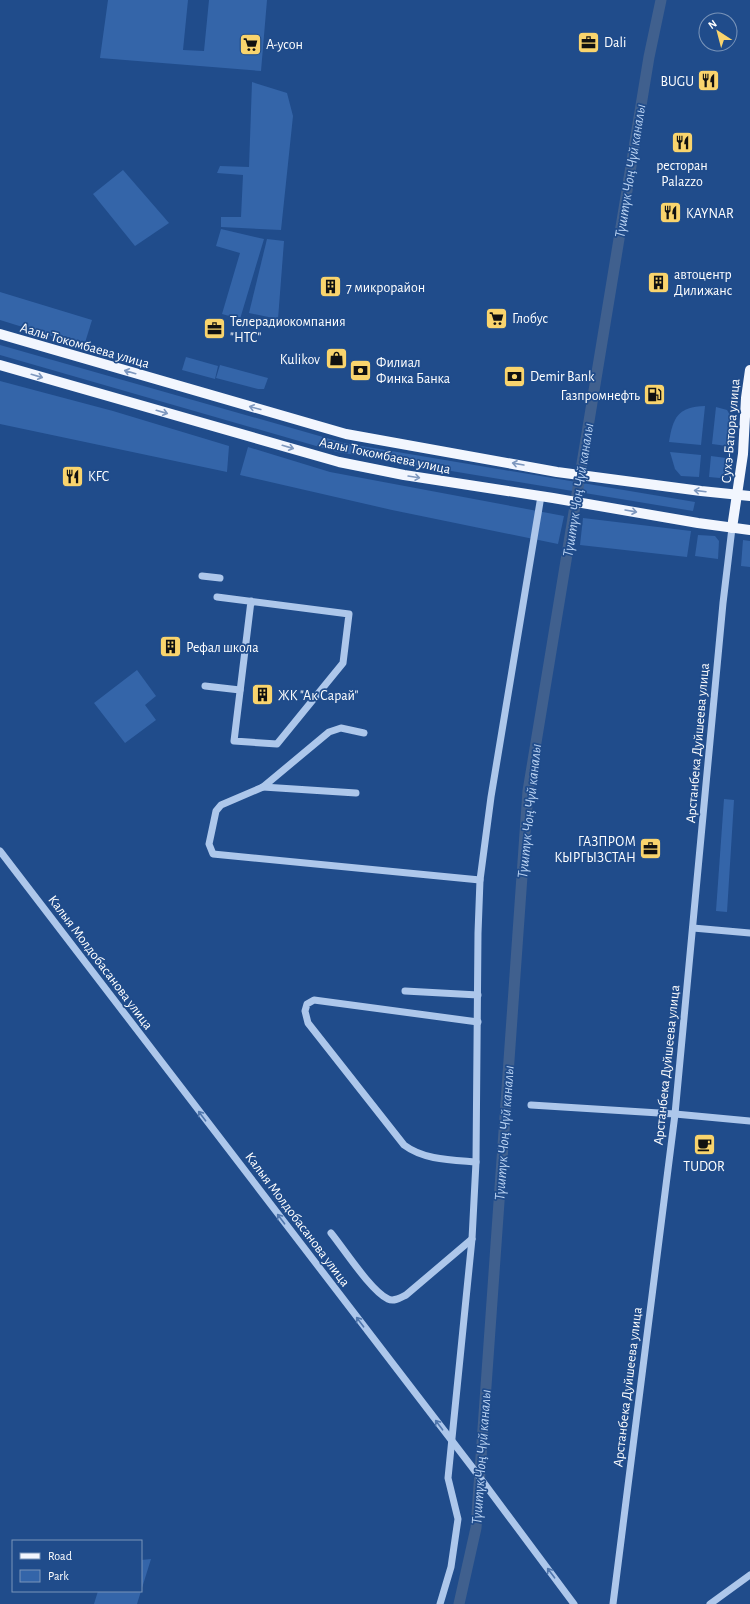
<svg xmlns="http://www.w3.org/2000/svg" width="750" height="1604" font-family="'Alegreya Sans',sans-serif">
<rect width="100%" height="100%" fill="#204c8b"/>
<g fill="#3465a9">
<path d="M 108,0 L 188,0 L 183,50 L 204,51 L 209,0 L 267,0 L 261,71 L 100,58 Z"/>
<path d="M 252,82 L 287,93 L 293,116 L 281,230 L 221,227 L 221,217 L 241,217 L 243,175 L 217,173 L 220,166 L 249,167 Z"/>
<path d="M 123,170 L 169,223 L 135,246 L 93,194 Z"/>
<path d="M 221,229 L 264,239 L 240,319 L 222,314 L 240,253 L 216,246 Z"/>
<path d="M 267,239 L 284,241 L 278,319 L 249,313 Z"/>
<path d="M 0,292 L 92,320 L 84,346 L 0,320 Z"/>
<path d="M 0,345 L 344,443 L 695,502 L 693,511 L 337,452 L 0,355 Z"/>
<path d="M 186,357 L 218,366 L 215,379 L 182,370 Z"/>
<path d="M 220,365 L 268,378 L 264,389 L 258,389 L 216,378 Z"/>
<path d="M 0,381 L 113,411 L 229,446 L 227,472 L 0,424 Z"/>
<path d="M 705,406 L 701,445 L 669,442 C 673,417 678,407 705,406 Z"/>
<path d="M 716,407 L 727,410 L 730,415 L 727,446 L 712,444 Z"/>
<path d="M 248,447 L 330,472 L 564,516 L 558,544 L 392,510 L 240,475 Z"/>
<path d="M 670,452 L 701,455 L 699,477 L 681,476 L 675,469 Z"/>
<path d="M 711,456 L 726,458 L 724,475 L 720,478 L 709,477 Z"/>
<path d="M 583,518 L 691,531 L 687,557 L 580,545 Z"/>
<path d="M 698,535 L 715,536 L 719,541 L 718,559 L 695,556 Z"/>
<path d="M 743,540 L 750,541 L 750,567 L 741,566 Z"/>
<path d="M 137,670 L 156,696 L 145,705 L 156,720 L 125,743 L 94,703 Z"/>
<path d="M 724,799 L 734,800 L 727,912 L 716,911 Z"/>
<path d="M 151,1559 L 137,1604 L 94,1604 L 98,1591 L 141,1591 L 141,1560 Z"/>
</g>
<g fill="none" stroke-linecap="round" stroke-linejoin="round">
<path stroke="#40608e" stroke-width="11" d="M 459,1604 L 476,1528 L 528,791 L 649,57 L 661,0"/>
<g stroke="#adc7eb" stroke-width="7">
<path d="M 202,576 L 220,578"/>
<path d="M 217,597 L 349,614 L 343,663 L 277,744 L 234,741 L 251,601"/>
<path d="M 205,686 L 240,690"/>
<path d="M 364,733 L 341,728 L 329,732 L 263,787 L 221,805 L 216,811 L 212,830 L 209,844 L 213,854 L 480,880"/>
<path d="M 263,787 L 356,793"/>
<path d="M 0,851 L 472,1467 L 574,1604"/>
<path d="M 693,928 L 750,933"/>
<path d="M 405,991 L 478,995"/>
<path d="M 531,1105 L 675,1114 L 750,1121"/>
<path d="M 476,1162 C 451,1160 424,1160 404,1145 L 308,1023 L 305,1011 L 307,1004 L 314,1000 L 478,1022"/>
<path d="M 331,1233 C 344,1249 371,1291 388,1299 C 394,1302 400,1298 406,1295 L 472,1239"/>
<path d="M 440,1604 L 451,1567 L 458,1519 L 448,1478 L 472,1239 L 476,1162 L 478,933 L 480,880 L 491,797 L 541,496"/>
<path d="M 613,1604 L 675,1114 L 723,603 L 732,528"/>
<path d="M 710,1604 L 750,1575"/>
</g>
<g stroke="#f2f6fe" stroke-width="10">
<path d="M 0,334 L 346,434 L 557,472 L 701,491 L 750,496"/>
<path d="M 0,365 L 339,462 L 404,475 L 553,498 L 698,523 L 750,530"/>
<path d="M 732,528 L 743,454 L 746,398 L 750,370"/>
</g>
</g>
<defs><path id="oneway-shaft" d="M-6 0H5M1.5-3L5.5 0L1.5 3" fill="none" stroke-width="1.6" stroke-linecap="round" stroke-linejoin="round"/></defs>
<g stroke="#7e98bf">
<use href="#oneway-shaft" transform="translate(130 372) rotate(-164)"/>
<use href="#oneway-shaft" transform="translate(37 376) rotate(16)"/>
<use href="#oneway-shaft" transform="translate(255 408) rotate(-165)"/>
<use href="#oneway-shaft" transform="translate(162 412) rotate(16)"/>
<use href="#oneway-shaft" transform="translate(288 447) rotate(16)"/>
<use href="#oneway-shaft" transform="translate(518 464) rotate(-170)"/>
<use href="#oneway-shaft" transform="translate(414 477) rotate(9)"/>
<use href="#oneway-shaft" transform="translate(700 491) rotate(-173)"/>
<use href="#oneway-shaft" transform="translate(631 511) rotate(10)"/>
</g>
<g stroke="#5177ad">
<use href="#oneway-shaft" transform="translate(202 1116) rotate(-127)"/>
<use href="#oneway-shaft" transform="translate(281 1219) rotate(-127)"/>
<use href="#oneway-shaft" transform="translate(360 1322) rotate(-127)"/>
<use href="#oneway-shaft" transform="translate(439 1425) rotate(-127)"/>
<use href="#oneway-shaft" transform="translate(551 1573) rotate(-127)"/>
</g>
<defs>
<symbol id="office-square" viewBox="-11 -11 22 22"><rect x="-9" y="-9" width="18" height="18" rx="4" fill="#f9d46d" stroke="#204c8b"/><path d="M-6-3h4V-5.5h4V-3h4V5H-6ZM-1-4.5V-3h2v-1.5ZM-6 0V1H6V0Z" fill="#111"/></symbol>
<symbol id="supermarket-square" viewBox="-11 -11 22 22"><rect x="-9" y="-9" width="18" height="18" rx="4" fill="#f9d46d" stroke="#204c8b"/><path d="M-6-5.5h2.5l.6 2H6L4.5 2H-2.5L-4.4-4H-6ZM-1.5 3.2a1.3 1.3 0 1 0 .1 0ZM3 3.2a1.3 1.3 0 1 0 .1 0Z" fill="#111"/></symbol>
<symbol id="restaurant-square" viewBox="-11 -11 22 22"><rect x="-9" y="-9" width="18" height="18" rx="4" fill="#f9d46d" stroke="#204c8b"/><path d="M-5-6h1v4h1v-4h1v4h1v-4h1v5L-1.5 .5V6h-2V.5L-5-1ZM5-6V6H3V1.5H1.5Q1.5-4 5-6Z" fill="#111"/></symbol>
<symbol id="building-square" viewBox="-11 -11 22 22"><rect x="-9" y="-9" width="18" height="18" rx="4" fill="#f9d46d" stroke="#204c8b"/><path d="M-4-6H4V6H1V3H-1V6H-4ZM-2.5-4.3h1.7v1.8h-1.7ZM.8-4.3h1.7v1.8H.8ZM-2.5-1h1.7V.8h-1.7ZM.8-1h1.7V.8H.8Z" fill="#111"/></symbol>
<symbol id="shop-square" viewBox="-11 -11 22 22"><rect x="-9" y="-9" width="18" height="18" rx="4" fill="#f9d46d" stroke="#204c8b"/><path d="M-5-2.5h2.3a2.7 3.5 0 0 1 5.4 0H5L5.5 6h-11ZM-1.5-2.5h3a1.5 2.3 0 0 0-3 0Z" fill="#111"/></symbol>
<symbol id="bank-square" viewBox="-11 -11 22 22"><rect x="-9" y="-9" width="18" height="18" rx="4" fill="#f9d46d" stroke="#204c8b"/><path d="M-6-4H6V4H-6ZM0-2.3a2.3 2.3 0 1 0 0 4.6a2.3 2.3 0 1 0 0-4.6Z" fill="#111"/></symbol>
<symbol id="fuel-square" viewBox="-11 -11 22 22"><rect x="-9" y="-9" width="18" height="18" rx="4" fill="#f9d46d" stroke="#204c8b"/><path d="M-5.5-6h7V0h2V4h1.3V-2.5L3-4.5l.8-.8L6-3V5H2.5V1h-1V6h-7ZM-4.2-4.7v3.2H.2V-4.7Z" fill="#111"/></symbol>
<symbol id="cafe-square" viewBox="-11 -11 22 22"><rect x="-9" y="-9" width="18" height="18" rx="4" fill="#f9d46d" stroke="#204c8b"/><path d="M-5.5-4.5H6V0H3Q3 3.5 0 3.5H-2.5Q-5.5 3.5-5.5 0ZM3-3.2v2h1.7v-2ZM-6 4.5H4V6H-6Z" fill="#111"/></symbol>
</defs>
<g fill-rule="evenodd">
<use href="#office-square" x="576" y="30" width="25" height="25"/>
<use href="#supermarket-square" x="238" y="32" width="25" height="25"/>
<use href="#restaurant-square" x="696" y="68" width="25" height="25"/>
<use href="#restaurant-square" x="670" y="130" width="25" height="25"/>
<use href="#restaurant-square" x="658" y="200" width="25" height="25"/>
<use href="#building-square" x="646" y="270" width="25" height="25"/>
<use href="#building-square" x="318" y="274" width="25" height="25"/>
<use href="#supermarket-square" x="484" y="306" width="25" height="25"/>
<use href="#office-square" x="202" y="316" width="25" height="25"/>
<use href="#shop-square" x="324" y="346" width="25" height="25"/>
<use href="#bank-square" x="348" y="358" width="25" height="25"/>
<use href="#bank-square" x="502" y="364" width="25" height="25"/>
<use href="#fuel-square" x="642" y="382" width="25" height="25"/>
<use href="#restaurant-square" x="60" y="464" width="25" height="25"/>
<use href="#building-square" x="158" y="634" width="25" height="25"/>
<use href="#building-square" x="250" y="682" width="25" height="25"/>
<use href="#office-square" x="638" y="836" width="25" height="25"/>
<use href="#cafe-square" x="692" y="1132" width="25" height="25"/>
</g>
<g text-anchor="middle" stroke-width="3.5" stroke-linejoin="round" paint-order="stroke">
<g font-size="14" fill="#fff" stroke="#204c8b" text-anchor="start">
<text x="604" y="47">Dali</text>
<text x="266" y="49">А-усон</text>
<text x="694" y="86" text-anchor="end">BUGU</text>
<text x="682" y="170" text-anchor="middle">ресторан<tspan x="682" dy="16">Palazzo</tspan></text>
<text x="686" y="218">KAYNAR</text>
<text x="674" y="279">автоцентр<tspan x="674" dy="16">Дилижанс</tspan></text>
<text x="346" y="292">7 микрорайон</text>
<text x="512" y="323">Глобус</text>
<text x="230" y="326">Телерадиокомпания<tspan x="230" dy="16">"НТС"</tspan></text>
<text x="320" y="364" text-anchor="end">Kulikov</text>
<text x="376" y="367">Филиал<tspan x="376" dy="16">Финка Банка</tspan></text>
<text x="530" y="381">Demir Bank</text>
<text x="640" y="400" text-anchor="end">Газпромнефть</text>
<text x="88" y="481">KFC</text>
<text x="186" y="652">Рефал школа</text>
<text x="278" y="700">ЖК "Ак Сарай"</text>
<text x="636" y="846" text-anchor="end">ГАЗПРОМ<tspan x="636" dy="16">КЫРГЫЗСТАН</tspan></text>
<text x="704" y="1171" text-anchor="middle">TUDOR</text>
</g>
<g font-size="14" fill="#fff" stroke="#204c8b">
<text transform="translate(85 345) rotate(16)" y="5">Аалы Токомбаева улица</text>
<text transform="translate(730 431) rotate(-85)" y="5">Сухэ-Батора улица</text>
<text transform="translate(385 455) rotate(12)" y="5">Аалы Токомбаева улица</text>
<text transform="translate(697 743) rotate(-85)" y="5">Арстанбека Дуйшеева улица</text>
<text transform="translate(101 962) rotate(53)" y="5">Калыя Молдобасанова улица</text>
<text transform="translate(666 1065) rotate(-84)" y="5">Арстанбека Дуйшеева улица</text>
<text transform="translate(298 1219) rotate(53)" y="5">Калыя Молдобасанова улица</text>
<text transform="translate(627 1387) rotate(-83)" y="5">Арстанбека Дуйшеева улица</text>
</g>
<g font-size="15" font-style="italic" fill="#b9d2f3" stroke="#204c8b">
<text transform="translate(630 171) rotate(-81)" y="5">Түштүк Чоң Чүй каналы</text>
<text transform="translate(578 490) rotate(-81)" y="5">Түштүк Чоң Чүй каналы</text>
<text transform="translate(529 811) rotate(-84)" y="5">Түштүк Чоң Чүй каналы</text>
<text transform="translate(504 1133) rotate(-86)" y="5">Түштүк Чоң Чүй каналы</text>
<text transform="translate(481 1457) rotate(-86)" y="5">Түштүк Чоң Чүй каналы</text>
</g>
</g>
<rect x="12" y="1540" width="130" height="52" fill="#204c8b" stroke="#7994b9"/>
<rect x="20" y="1553" width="20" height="6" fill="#f2f6fe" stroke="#7994b9"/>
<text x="48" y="1560" font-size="12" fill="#ffffff">Road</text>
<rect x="20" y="1570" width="20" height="12" fill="#3465a9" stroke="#7994b9"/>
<text x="48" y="1580" font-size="12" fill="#ffffff">Park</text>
<g transform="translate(718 32) rotate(324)"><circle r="19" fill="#204c8b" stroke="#7994b9"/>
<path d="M0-3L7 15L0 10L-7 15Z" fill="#f9d46d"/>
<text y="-6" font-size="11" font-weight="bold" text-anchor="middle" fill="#ffffff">N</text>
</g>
</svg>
